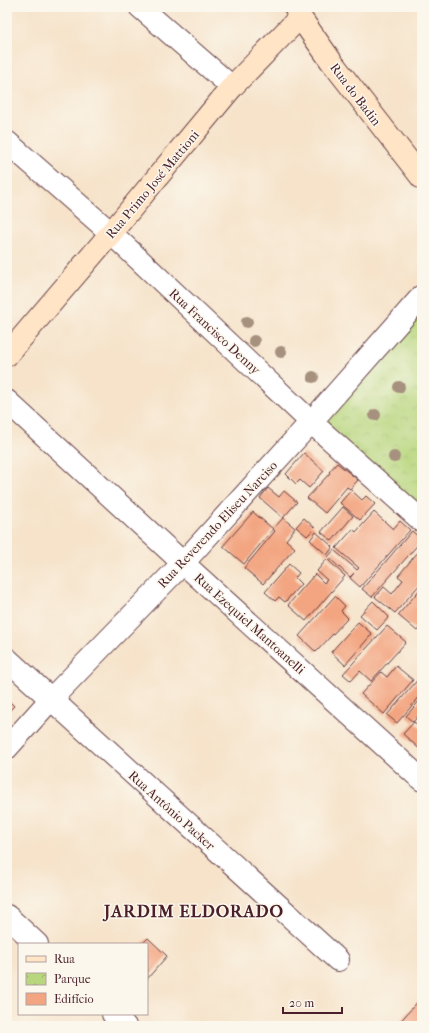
<svg xmlns="http://www.w3.org/2000/svg" width="429" height="1033" font-family="'IM FELL French Canon',serif">
<defs>
<pattern id="park-crowns" width="20" height="18" patternUnits="userSpaceOnUse"><rect width="20" height="18" fill="#b7d67d"/><path d="M2 6a3 3 0 1 1 6 0M12 15a3 3 0 1 1 6 0" fill="none" stroke="#9fb76c"/></pattern>
</defs>
<rect width="100%" height="100%" fill="#fbf7ec"/>
<filter id="ink" filterUnits="userSpaceOnUse"><feTurbulence type="fractalNoise" baseFrequency=".025" numOctaves="2"/><feDisplacementMap in="SourceGraphic" scale="8" xChannelSelector="R" yChannelSelector="G"/><feConvolveMatrix kernelMatrix="1 2 1 2 8 2 1 2 1" color-interpolation-filters="sRGB"/></filter>
<filter id="wash" filterUnits="userSpaceOnUse"><feTurbulence type="fractalNoise" baseFrequency=".012" numOctaves="4" result="noise"/><feDisplacementMap in="SourceGraphic" scale="16" xChannelSelector="R" yChannelSelector="G"/><feGaussianBlur stdDeviation="0.9" result="paint"/><feColorMatrix in="noise" values="0 0 0 0 0 0 0 0 0 0 0 0 0 0 0 0 0 1.4 0 .05"/><feComposite in="paint" operator="in"/></filter>
<g filter="url(#wash)">
<rect width="100%" height="100%" fill="#f6e3ca"/>
<path fill="url(#park-crowns)" stroke="#807a54" d="M 422,303 L 422,521 L 315,426 Z"/>
<g id="blocks">
<g fill="#f3a581">
<path d="M 304,453 L 324,471 L 309,488 L 300,480 L 296,484 L 286,474 Z"/>
<path d="M 337,463 L 358,480 L 350,489 L 347,487 L 325,513 L 307,498 L 330,473 L 329,472 Z"/>
<path d="M 268,488 L 279,497 L 284,491 L 297,502 L 283,518 L 260,498 Z"/>
<path d="M 351,490 L 362,500 L 366,496 L 375,504 L 360,520 L 340,503 Z"/>
<path d="M 343,507 L 353,516 L 332,541 L 321,532 Z"/>
<path d="M 253,512 L 273,529 L 283,518 L 295,528 L 286,540 L 295,548 L 263,584 L 244,568 L 275,531 L 273,529 L 244,564 L 223,546 Z"/>
<path d="M 374,512 L 393,529 L 400,521 L 410,530 L 360,587 L 350,578 L 354,573 L 350,577 L 328,557 L 334,550 L 357,570 L 359,568 L 336,548 L 353,529 L 356,532 Z"/>
<path d="M 304,518 L 315,528 L 307,536 L 296,527 Z"/>
<path d="M 412,531 L 422,540 L 372,597 L 362,589 Z"/>
<path d="M 316,532 L 333,547 L 327,555 L 310,540 Z"/>
<path d="M 418,552 L 422,556 L 422,582 L 395,613 L 375,597 L 384,587 L 392,594 L 403,580 L 398,576 Z"/>
<path d="M 327,559 L 345,576 L 306,621 L 288,605 L 315,574 L 324,583 L 327,580 L 317,571 Z"/>
<path d="M 289,564 L 299,573 L 295,578 L 301,584 L 285,602 L 279,597 L 275,601 L 265,592 Z"/>
<path d="M 422,587 L 422,625 L 417,631 L 398,615 Z"/>
<path d="M 335,596 L 345,606 L 341,611 L 348,618 L 316,652 L 299,636 Z"/>
<path d="M 373,601 L 389,617 L 377,630 L 360,615 Z"/>
<path d="M 358,622 L 372,634 L 345,665 L 331,652 Z"/>
<path d="M 387,626 L 406,642 L 371,681 L 360,671 L 351,681 L 343,674 Z"/>
<path d="M 396,666 L 413,680 L 384,714 L 361,694 L 381,672 L 387,677 Z"/>
<path d="M 422,675 L 422,694 L 397,723 L 387,715 Z"/>
<path d="M 422,698 L 422,712 L 413,722 L 406,716 Z"/>
<path d="M 7,699 L 14,706 L 7,713 Z"/>
<path d="M 414,722 L 422,728 L 422,751 L 403,734 Z"/>
<path d="M 148,938 L 167,956 L 147,979 L 147,944 L 142,944 Z"/>
<path d="M 422,997 L 422,1026 L 396,1026 Z"/>
</g>
</g>
</g>
<g filter="url(#ink)">
<use href="#blocks" fill-opacity="0" stroke="#643c43" stroke-width="1"/>
<g fill="none" stroke-linecap="round" stroke-linejoin="round">
<defs>
<g id="street">
<path d="M 140,7 L 232,87"/>
<path d="M 7,142 L 111,233 L 311,422 L 422,521"/>
<path d="M 7,401 L 183,563 L 422,780"/>
<path d="M 7,659 L 338,960"/>
<path d="M 7,748 L 51,699 L 183,563 L 311,422 L 422,296"/>
<path d="M 7,916 L 37,944"/>
<path d="M 113,1014 L 125,1026"/>
</g>
<g id="secondary">
<path d="M 295,7 L 300,17 L 331,61 L 422,178"/>
<path d="M 7,355 L 111,233 L 232,87 L 300,17"/>
</g>
</defs>
<use href="#street" stroke="#643c43" stroke-width="24"/>
<use href="#secondary" stroke="#643c43" stroke-width="24"/>
<use href="#street" stroke="#fff" stroke-width="22"/>
<use href="#secondary" stroke="#ffe4c6" stroke-width="22"/>
</g>
<g fill="#a6907e">
<circle cx="247" cy="322" r="6"/>
<circle cx="254" cy="341" r="6"/>
<circle cx="281" cy="352" r="6"/>
<circle cx="313" cy="377" r="6"/>
<circle cx="399" cy="387" r="6"/>
<circle cx="375" cy="415" r="6"/>
<circle cx="394" cy="457" r="6"/>
</g>
</g>
<g text-anchor="middle" stroke-width="3" stroke-linejoin="round" paint-order="stroke">
<g font-size="13" fill="#4a1f2b" stroke="#fbf7ec">
<text transform="translate(356 94) rotate(53)" y="5">Rua do Badin</text>
<text transform="translate(152 184) rotate(-50)" y="5">Rua Primo José Mattioni</text>
<text transform="translate(215 331) rotate(43)" y="5">Rua Francisco Denny</text>
<text transform="translate(217 524) rotate(-47)" y="5">Rua Reverendo Eliseu Narciso</text>
<text transform="translate(250 623) rotate(42)" y="5">Rua Ezequiel Mantoanelli</text>
<text transform="translate(172 810) rotate(42)" y="5">Rua Antônio Packer</text>
</g>
<g font-size="17" font-weight="bold" letter-spacing="1" fill="#4a1f2b" stroke="#fbf7ec">
<text x="194" y="917">JARDIM ELDORADO</text>
</g>
</g>
<rect width="429" height="1033" fill="none" stroke="#fbf7ec" stroke-width="24"/>
<rect x="18" y="943" width="130" height="72" fill="#fbf7ec" stroke="#b4a19f"/>
<rect x="26" y="956" width="20" height="6" fill="#ffe4c6" stroke="#b4a19f"/>
<text x="54" y="963" font-size="12" fill="#4a1f2b">Rua</text>
<rect x="26" y="973" width="20" height="12" fill="url(#park-crowns)" stroke="#b4a19f"/>
<text x="54" y="983" font-size="12" fill="#4a1f2b">Parque</text>
<rect x="26" y="993" width="20" height="12" fill="#f3a581" stroke="#b4a19f"/>
<text x="54" y="1003" font-size="12" fill="#4a1f2b">Edifício</text>
<path d="M283 1007v6h59v-6" fill="none" stroke="#4a1f2b" stroke-width="2"/>
<text x="289" y="1007" font-size="12" fill="#4a1f2b" stroke="#fbf7ec" stroke-width="3" paint-order="stroke">20 m</text>
</svg>
